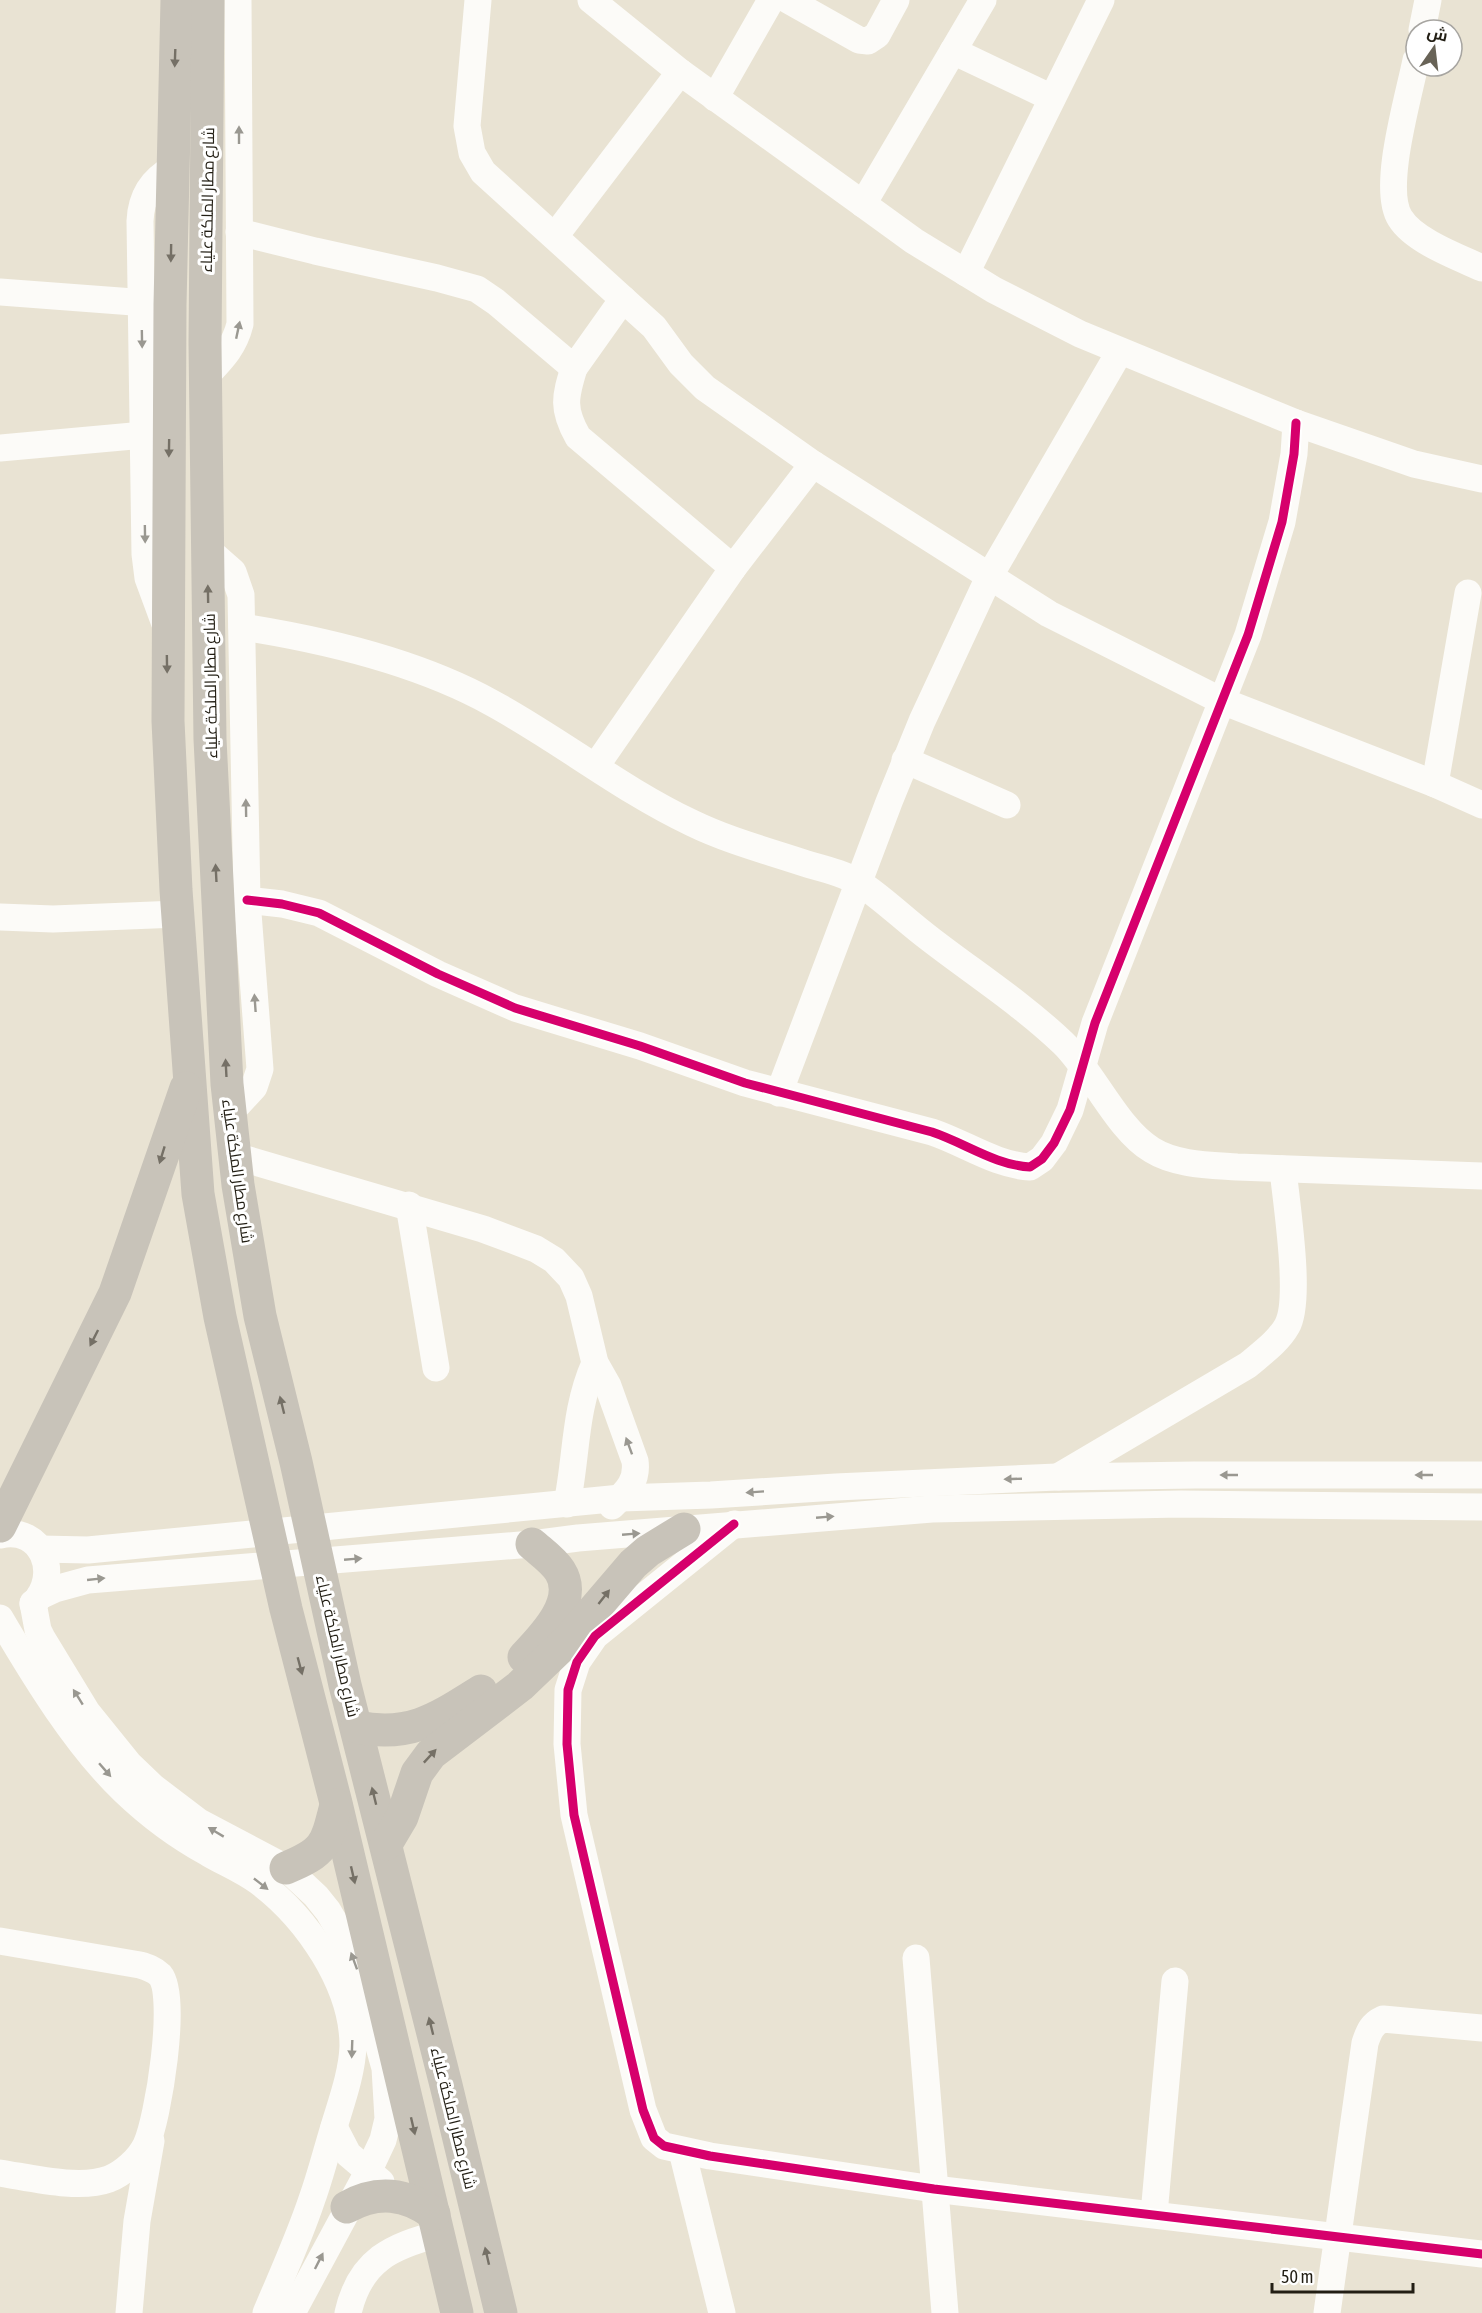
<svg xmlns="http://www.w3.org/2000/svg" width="1482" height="2313" font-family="'Asap Condensed',Cairo,sans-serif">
<rect width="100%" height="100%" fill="#e9e3d3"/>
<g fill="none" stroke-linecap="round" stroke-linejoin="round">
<g stroke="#fcfbf8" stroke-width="27">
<path d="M 478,0 L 467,126 L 472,153 L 483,172 L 623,299"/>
<path d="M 591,0 L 680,72 L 863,204 L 914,241 L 994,290 L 1080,334 L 1296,423 L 1414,464 L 1482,479"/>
<path d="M 788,0 L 859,40 L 868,41 L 877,35 L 896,0"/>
<path d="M 1422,30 L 1428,0"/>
<path d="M 953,51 L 1052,98"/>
<path d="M 1416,60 C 1409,96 1381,188 1400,218 C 1414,241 1458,257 1482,268"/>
<path d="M 715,98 L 771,0"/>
<path d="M 863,204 L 983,0"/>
<path d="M 239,232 L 315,251 L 437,278 L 477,289 L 496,302 L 574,368 L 623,299 L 654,327 L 681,364 L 705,388 L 813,464 L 1049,614 L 1222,701 L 1435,784 L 1482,805"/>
<path d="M 555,236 L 680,72"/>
<path d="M 966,273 L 1101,0"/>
<path d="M 0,292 L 160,304"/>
<path d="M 574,368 C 565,397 562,409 578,437 L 733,568"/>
<path d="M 205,377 C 221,360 234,348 240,324 L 238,0"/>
<path d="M 0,448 L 144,435"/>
<path d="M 208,550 L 233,572 L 241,595 L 247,900 L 260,1069 L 254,1087 L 230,1113"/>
<path d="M 165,624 L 148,578 L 145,554 L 140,221 C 141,197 151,180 173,168"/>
<path d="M 242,627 C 325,640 418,662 492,703 C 560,740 622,790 692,823 C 729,841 768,851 807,864 C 825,869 846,874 861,884 C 885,900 907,922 930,939 C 974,973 1022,1004 1063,1043 C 1093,1072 1117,1129 1152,1150 C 1176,1165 1210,1165 1237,1167 L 1482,1176"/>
<path d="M 905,760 L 1007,805"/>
<path d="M 596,766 L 733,568 L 813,464"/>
<path d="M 1435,784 L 1468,593"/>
<path d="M 247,900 L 282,904 L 319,913 L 438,974 L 515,1008 L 640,1046 L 745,1083 L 932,1132 C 965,1143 995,1165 1030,1167 L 1042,1159 L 1054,1143 L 1070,1110 L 1095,1023 L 1248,635 L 1282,522 L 1294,454 L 1296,423"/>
<path d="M 0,917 L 53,919 L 178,914"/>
<path d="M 779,1093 L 889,802 L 922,721 L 989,577 L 1120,351"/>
<path d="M 235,1156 L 483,1229 L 536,1249 L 554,1260 L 571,1278 L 579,1296 L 595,1363 L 608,1386 L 635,1461 C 638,1482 626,1492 612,1506"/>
<path d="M 409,1205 L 436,1368"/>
<path d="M 1058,1477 L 1248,1365 C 1262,1353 1278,1342 1287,1326 C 1302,1300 1286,1202 1283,1169"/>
<path d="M 567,1504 C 577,1455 574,1410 595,1363"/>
<path d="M 734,1524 L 595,1636 L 577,1662 L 568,1690 L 567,1744 L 574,1815 L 643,2110 L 654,2138 L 664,2146 L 710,2156 L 934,2189 L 1482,2254"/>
<path d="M 0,1535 C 42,1525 62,1575 33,1604"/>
<path d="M 40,1549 L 88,1550 L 621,1498 L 711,1495 L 836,1487 L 1057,1477 L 1195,1475 L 1482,1475"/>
<path d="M 40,1596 L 55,1589 L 88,1580 L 532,1544 L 578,1538 L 932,1509 L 1181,1504 L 1482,1507"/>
<path d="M 33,1603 L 38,1630 L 42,1638 L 87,1712 L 129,1764 L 153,1787 L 199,1822 L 286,1868 L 316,1896 L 328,1911 L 348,1945 L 356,1966 L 385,2068 L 388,2119 L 383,2140 L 368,2172 L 292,2313"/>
<path d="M 0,1618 C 34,1676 76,1745 124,1791 C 149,1815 177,1836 208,1853 C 225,1863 243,1870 259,1882 C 307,1918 353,1985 353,2046 C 352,2074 341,2103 333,2130 C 326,2153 320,2177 312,2199 C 299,2238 282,2275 266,2313"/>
<path d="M 0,1941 L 140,1965 C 147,1967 154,1969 160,1975 C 178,1996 158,2120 146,2145 C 139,2159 124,2173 109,2179 C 79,2190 32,2178 0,2173"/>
<path d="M 916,1958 L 945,2313"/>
<path d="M 334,2127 L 348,2154 L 381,2182"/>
<path d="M 682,2151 L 722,2313"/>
<path d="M 1154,2214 L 1175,1981"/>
<path d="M 129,2313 L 137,2221 L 151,2141"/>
<path d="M 348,2313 C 360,2260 392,2246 439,2234"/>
<path d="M 1327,2313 L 1365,2043 C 1369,2031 1372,2024 1383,2019 L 1482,2028"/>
</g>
<g stroke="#c8c3b9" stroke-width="33">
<path d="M 177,0 L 170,305 L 168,721 L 176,890 L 198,1194 L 220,1317 L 286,1609 L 336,1803 L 457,2313"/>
<path d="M 208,0 L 205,343 L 210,739 L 227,1084 L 238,1185 L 260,1316 L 296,1462 L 345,1685 L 446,2085 L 501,2313"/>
<path d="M 0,1526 L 115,1293 L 186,1088"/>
<path d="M 524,1657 C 543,1637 579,1601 560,1571 C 553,1560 541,1552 532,1544"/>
<path d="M 357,1727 C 410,1738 438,1718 481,1691"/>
<path d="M 386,1844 L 402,1817 L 417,1773 L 431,1754 L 520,1686 L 568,1640 L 633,1564 L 648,1551 L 684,1529"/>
<path d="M 286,1868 C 325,1852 326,1845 336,1805"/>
<path d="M 347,2207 C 377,2190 406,2193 434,2214"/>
</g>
<defs>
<g id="cycleway">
<path d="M 247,900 L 282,904 L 319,913 L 438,974 L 515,1008 L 640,1046 L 745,1083 L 932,1132 C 965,1143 995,1165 1030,1167 L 1042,1159 L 1054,1143 L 1070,1110 L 1095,1023 L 1248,635 L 1282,522 L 1294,454 L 1296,423"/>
<path d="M 734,1524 L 595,1636 L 577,1662 L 568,1690 L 567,1744 L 574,1815 L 643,2110 L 654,2138 L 664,2146 L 710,2156 L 934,2189 L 1482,2254"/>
</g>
</defs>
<use href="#cycleway" stroke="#fff" stroke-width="13"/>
<use href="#cycleway" stroke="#d6006c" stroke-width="9"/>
</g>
<defs><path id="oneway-solid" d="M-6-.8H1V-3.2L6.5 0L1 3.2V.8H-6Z" transform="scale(1.5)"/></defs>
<g fill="#757066">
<use href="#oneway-solid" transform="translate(175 58) rotate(92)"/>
<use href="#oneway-solid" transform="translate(171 253) rotate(91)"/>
<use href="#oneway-solid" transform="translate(169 448) rotate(91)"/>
<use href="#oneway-solid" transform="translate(208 594) rotate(-91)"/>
<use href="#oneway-solid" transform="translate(167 664) rotate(89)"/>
<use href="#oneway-solid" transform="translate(216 873) rotate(-93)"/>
<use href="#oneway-solid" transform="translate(226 1068) rotate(-93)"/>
<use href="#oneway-solid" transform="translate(162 1155) rotate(107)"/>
<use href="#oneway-solid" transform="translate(94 1338) rotate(117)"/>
<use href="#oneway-solid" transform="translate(282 1405) rotate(-104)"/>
<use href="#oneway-solid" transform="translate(604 1597) rotate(-52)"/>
<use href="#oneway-solid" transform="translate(300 1666) rotate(75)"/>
<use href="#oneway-solid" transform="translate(430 1756) rotate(-47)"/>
<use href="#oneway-solid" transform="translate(374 1796) rotate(-104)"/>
<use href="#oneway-solid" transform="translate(353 1875) rotate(77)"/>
<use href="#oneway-solid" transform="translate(431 2026) rotate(-104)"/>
<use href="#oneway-solid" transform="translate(413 2126) rotate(77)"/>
<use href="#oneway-solid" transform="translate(487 2256) rotate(-103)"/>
</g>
<g fill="#9a9891">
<use href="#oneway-solid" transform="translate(239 135) rotate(-90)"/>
<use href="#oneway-solid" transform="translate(238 330) rotate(-78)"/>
<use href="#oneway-solid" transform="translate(142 339) rotate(89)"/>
<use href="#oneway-solid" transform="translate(145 534) rotate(89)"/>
<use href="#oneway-solid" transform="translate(246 808) rotate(-91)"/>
<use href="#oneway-solid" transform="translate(255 1003) rotate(-94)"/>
<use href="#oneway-solid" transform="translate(629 1446) rotate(-110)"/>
<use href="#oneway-solid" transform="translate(1229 1475) rotate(-180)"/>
<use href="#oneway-solid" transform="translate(1424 1475) rotate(180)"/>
<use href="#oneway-solid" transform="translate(1013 1479) rotate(178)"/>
<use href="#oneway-solid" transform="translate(755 1492) rotate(176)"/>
<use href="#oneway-solid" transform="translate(825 1517) rotate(-5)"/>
<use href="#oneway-solid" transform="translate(631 1534) rotate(-5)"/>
<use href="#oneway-solid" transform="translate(353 1559) rotate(-5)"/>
<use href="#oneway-solid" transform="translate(96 1579) rotate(-6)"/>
<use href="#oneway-solid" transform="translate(78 1697) rotate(-122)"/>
<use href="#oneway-solid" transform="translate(105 1770) rotate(49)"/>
<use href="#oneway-solid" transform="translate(216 1832) rotate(-149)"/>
<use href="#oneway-solid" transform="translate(261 1884) rotate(38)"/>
<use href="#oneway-solid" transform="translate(354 1961) rotate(-110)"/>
<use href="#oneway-solid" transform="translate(352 2049) rotate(92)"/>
<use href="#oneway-solid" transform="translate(319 2261) rotate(-63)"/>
</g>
<g text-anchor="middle" stroke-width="6" stroke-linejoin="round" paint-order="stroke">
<g font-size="16" fill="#221e14" stroke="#fff">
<text transform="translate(207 200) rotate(-89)" y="6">شارع مطار الملكة علياء</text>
<text transform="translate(210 686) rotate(-91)" y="6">شارع مطار الملكة علياء</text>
<text transform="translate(238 1171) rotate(82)" y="6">شارع مطار الملكة علياء</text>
<text transform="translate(338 1646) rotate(77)" y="6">شارع مطار الملكة علياء</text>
<text transform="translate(454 2118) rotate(76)" y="6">شارع مطار الملكة علياء</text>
</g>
</g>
<g transform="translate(1434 48) rotate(14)"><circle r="28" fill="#ffffff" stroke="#a7a5a1" stroke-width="1.5"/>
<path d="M0-4.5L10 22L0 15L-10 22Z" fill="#686357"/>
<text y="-9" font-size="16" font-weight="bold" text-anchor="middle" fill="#221e14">ش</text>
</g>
<path d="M1272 2283v9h141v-9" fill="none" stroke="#221e14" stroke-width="3"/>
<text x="1281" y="2283" font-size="18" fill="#221e14" stroke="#ffffff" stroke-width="4.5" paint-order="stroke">50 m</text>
</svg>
